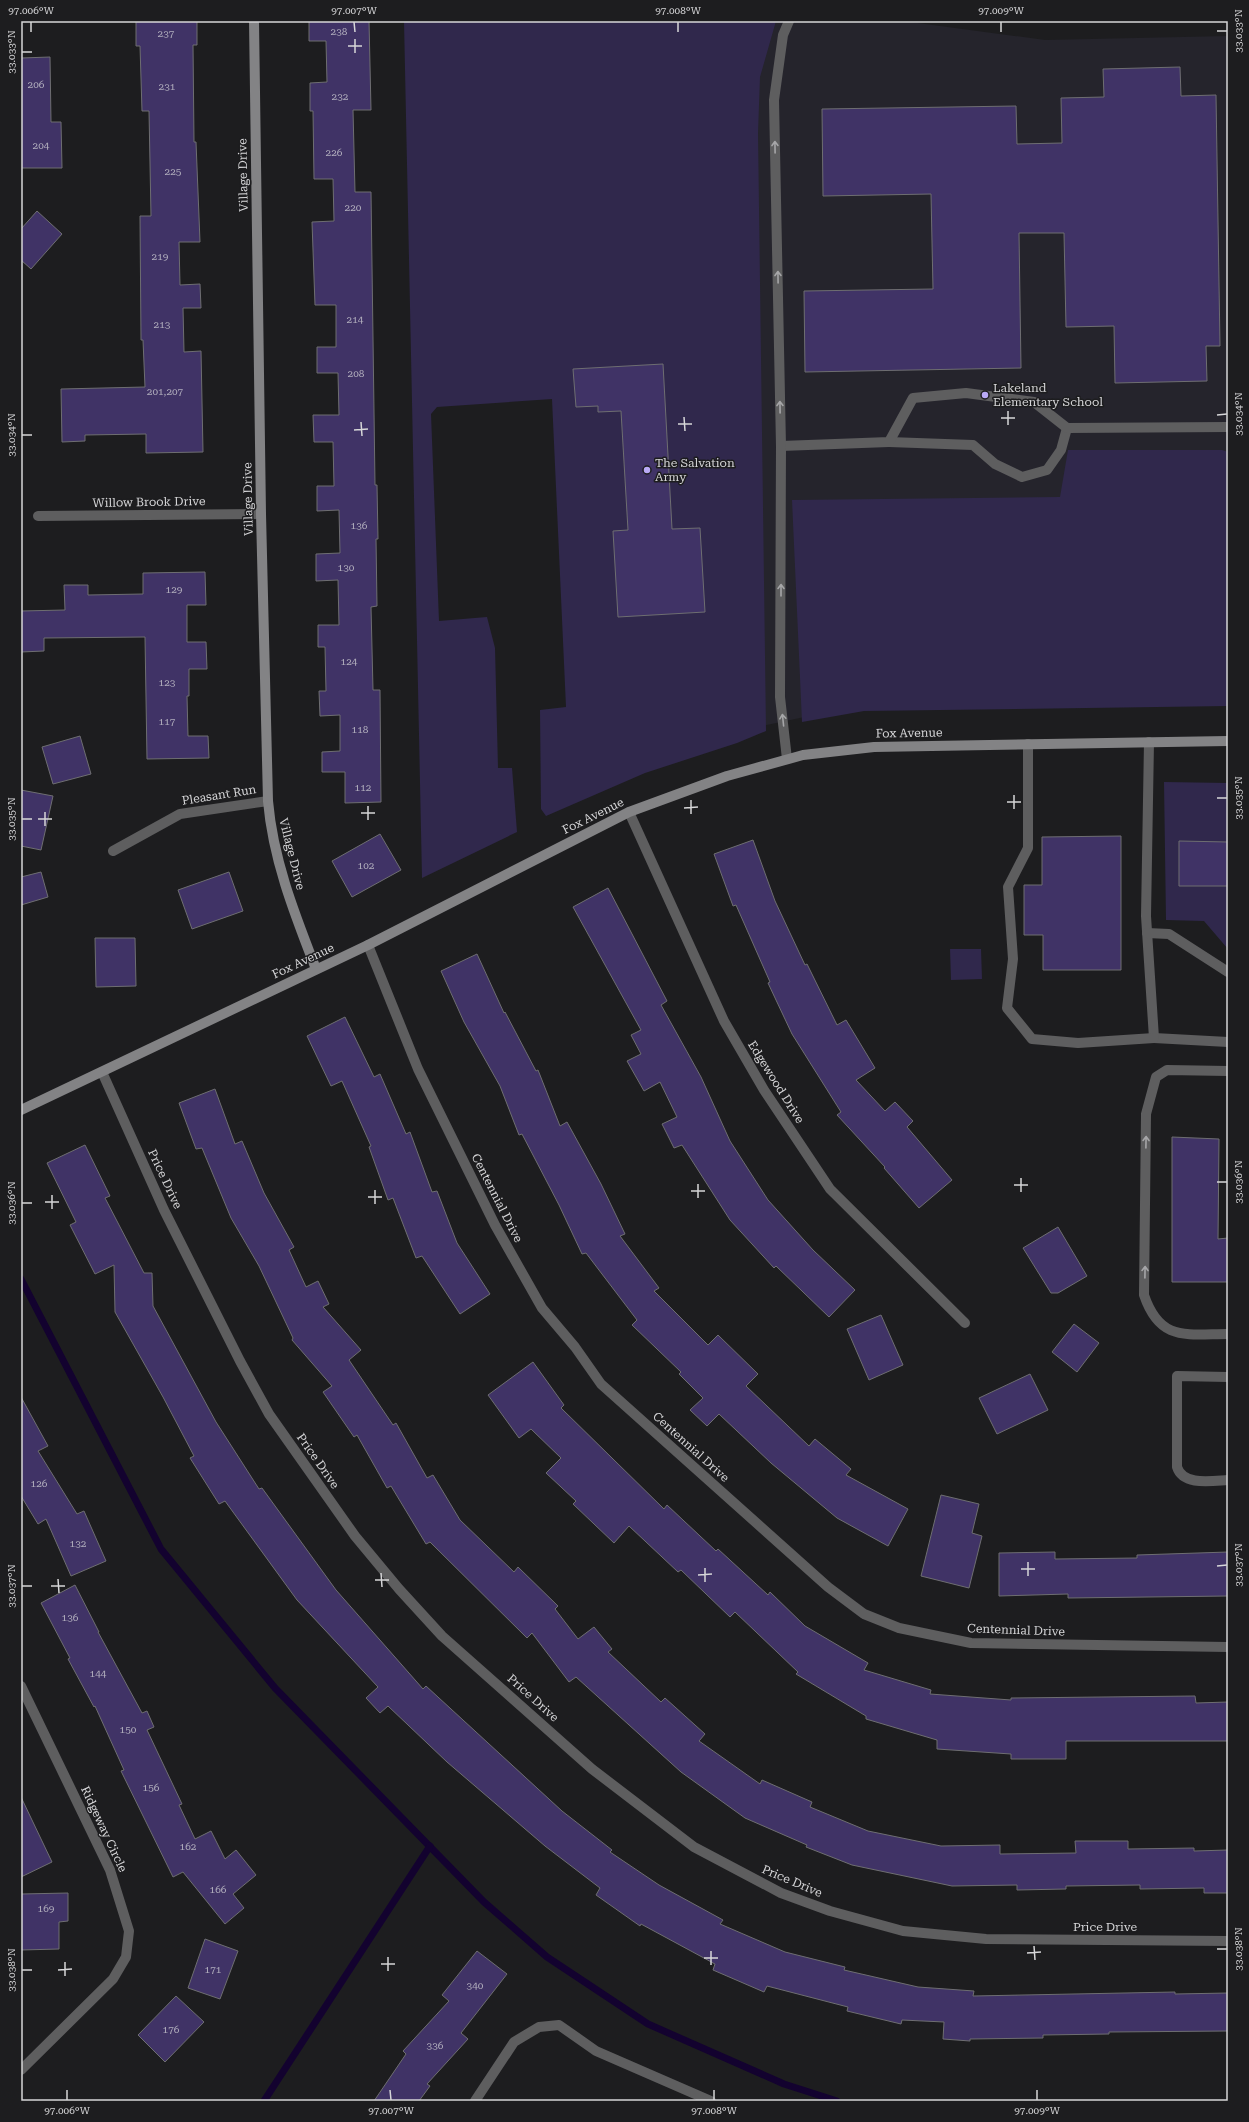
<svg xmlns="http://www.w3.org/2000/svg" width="1249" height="2122" font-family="'Roboto Serif',serif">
<rect width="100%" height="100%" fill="#1d1d1f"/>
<path fill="#25242c" d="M 752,21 L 903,21 L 1045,40 L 1228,36 L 1228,705 L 847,708 L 748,729 Z"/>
<g fill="#30284c">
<path d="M 404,21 L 776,21 L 760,77 L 758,133 L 766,731 L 737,743 L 645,773 L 546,816 L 541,809 L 540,710 L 566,707 L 552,399 L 437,407 L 431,414 L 439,621 L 487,617 L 495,648 L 498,768 L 512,768 L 517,832 L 422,878 Z"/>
<path d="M 1068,450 L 1222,450 L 1228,452 L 1228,706 L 864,711 L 802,722 L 792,500 L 1060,497 Z"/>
<path d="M 1164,782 L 1228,783 L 1228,949 L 1204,921 L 1166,920 Z"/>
<path d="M 950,949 L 981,949 L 982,979 L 951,980 Z"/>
</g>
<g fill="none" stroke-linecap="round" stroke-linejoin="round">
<g stroke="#13022f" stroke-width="7">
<path d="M 21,1279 L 161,1549 L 275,1688 L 484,1902 L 547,1957 L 648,2024 L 784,2084 L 837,2101"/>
<path d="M 264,2101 L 430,1846"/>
</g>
</g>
<g fill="#403366" stroke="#6e6e71">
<path d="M 136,21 L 197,21 L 197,45 L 193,45 L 194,142 L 196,142 L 200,242 L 179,242 L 180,285 L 200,284 L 201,308 L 183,308 L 184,352 L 201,351 L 203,452 L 146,453 L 146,434 L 85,435 L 85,441 L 62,442 L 61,389 L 145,387 L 143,340 L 141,340 L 140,216 L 151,216 L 149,111 L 142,111 L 140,46 L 136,46 Z"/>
<path d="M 309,21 L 369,21 L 371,110 L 353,110 L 355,192 L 371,192 L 375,485 L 377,485 L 378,539 L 376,539 L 377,606 L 371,607 L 373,690 L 380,690 L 381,802 L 345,803 L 345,772 L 322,772 L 322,752 L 340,751 L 340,715 L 320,716 L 319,691 L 326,691 L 325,647 L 318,647 L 318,625 L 339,625 L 338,580 L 316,581 L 316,554 L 340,553 L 339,510 L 317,511 L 317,486 L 334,486 L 333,442 L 314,442 L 313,415 L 339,415 L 338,373 L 317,373 L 317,347 L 336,347 L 336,305 L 315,305 L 312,222 L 334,221 L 333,179 L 314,179 L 313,111 L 310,111 L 310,83 L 327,82 L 326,41 L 309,41 Z"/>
<path d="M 50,57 L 51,122 L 61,122 L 62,168 L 21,168 L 21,58 Z"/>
<path d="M 1180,67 L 1181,96 L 1216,95 L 1220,346 L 1206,346 L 1207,381 L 1115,383 L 1114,326 L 1066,327 L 1064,233 L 1019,233 L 1021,368 L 805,372 L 804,291 L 933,289 L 931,194 L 823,196 L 822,109 L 1016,106 L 1017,144 L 1062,143 L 1061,98 L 1104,97 L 1103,69 Z"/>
<path d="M 37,211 L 62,234 L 31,269 L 21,260 L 21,229 Z"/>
<path d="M 663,364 L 672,529 L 700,528 L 705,612 L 618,617 L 613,531 L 628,530 L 621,411 L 598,412 L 598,406 L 576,407 L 573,369 Z"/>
<path d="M 205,572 L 206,605 L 187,605 L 187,642 L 206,642 L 207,669 L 189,669 L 189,696 L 187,696 L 188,736 L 208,736 L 209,758 L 147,759 L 145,637 L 44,638 L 44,651 L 21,652 L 21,611 L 65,610 L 64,585 L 88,585 L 88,595 L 143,594 L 143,573 Z"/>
<path d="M 80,736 L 91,774 L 53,784 L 42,747 Z"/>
<path d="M 21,790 L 53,796 L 41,850 L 21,846 Z"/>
<path d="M 380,834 L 401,870 L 352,897 L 332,861 Z"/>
<path d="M 1121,836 L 1121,970 L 1043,970 L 1043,935 L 1024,935 L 1024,885 L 1042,885 L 1042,837 Z"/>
<path d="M 753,840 L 775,901 L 805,965 L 807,964 L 837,1025 L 846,1020 L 875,1068 L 856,1080 L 885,1111 L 895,1102 L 913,1121 L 907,1127 L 952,1180 L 919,1208 L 884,1168 L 885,1167 L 837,1115 L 841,1112 L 792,1034 L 768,983 L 770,982 L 736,905 L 733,906 L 714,854 Z"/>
<path d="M 1179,841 L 1228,842 L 1228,886 L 1179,886 Z"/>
<path d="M 41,872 L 48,897 L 21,905 L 21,877 Z"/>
<path d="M 229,872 L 243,911 L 192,929 L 178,890 Z"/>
<path d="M 608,888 L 667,1001 L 661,1005 L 701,1077 L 730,1141 L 768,1200 L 813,1250 L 855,1290 L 829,1317 L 776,1266 L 774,1268 L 730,1220 L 682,1145 L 674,1148 L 662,1124 L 677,1117 L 660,1082 L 644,1091 L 627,1061 L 641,1054 L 631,1035 L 641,1030 L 573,907 Z"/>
<path d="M 95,938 L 135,938 L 136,986 L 96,987 Z"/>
<path d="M 477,954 L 504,1013 L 505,1012 L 536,1071 L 538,1070 L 560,1126 L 567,1122 L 601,1184 L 625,1234 L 620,1236 L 659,1288 L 654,1291 L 708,1345 L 718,1335 L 758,1374 L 746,1386 L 809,1446 L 815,1439 L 851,1469 L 846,1475 L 908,1509 L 888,1546 L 837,1518 L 771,1463 L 719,1414 L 707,1426 L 690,1410 L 703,1398 L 679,1374 L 681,1372 L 632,1325 L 637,1320 L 586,1253 L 582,1254 L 559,1205 L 522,1134 L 519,1135 L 500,1086 L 464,1022 L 441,971 Z"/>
<path d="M 345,1017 L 374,1077 L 380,1074 L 406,1134 L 410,1132 L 432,1192 L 437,1191 L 457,1243 L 490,1294 L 460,1314 L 422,1256 L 416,1258 L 393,1198 L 388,1200 L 369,1147 L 371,1146 L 342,1081 L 331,1086 L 307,1036 Z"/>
<path d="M 215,1089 L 235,1144 L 242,1141 L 264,1193 L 294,1247 L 289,1250 L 306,1287 L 318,1281 L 329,1304 L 323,1307 L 361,1350 L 349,1360 L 393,1425 L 396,1423 L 427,1478 L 433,1475 L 460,1520 L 514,1572 L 518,1567 L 558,1606 L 555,1609 L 578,1639 L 594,1627 L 612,1649 L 608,1652 L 661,1702 L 665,1698 L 705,1734 L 699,1741 L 760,1784 L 762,1780 L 812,1802 L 810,1807 L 868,1831 L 941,1846 L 1000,1845 L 1000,1854 L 1076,1853 L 1075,1841 L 1128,1841 L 1128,1849 L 1194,1848 L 1194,1851 L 1228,1850 L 1228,1893 L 1204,1893 L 1204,1888 L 1140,1889 L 1140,1885 L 1066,1886 L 1066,1889 L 1017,1890 L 1017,1885 L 952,1886 L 852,1865 L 806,1847 L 807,1845 L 745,1818 L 681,1772 L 576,1677 L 569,1682 L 532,1633 L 527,1638 L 430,1542 L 426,1544 L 391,1486 L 387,1488 L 357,1435 L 354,1437 L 323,1392 L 332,1386 L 292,1340 L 293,1338 L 259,1266 L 231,1218 L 202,1148 L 196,1149 L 179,1103 Z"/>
<path d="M 1172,1137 L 1219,1139 L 1218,1239 L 1228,1238 L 1228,1282 L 1172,1282 Z"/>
<path d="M 85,1145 L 110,1196 L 105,1198 L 144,1273 L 152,1273 L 153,1306 L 216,1422 L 259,1489 L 262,1488 L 336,1590 L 423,1689 L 426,1686 L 562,1811 L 612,1850 L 610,1852 L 659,1885 L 723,1920 L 720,1924 L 785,1952 L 845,1967 L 844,1970 L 918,1987 L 974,1991 L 973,1996 L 1175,1992 L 1175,1994 L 1228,1993 L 1228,2031 L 1109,2032 L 1109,2034 L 1043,2035 L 1043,2038 L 970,2039 L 970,2041 L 943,2039 L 944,2022 L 902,2020 L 901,2024 L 847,2011 L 848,2007 L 767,1986 L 764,1992 L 713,1970 L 715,1964 L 641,1924 L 640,1926 L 596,1895 L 600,1888 L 545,1846 L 447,1762 L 388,1706 L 380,1713 L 366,1698 L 378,1687 L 297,1600 L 225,1501 L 219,1504 L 190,1458 L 194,1456 L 163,1397 L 115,1312 L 114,1265 L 95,1274 L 70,1225 L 76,1222 L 47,1163 Z"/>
<path d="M 1058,1227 L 1087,1276 L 1058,1293 L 1051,1293 L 1023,1248 Z"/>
<path d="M 881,1315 L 903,1365 L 869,1380 L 847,1329 Z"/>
<path d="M 1074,1324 L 1099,1343 L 1077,1372 L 1052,1352 Z"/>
<path d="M 533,1362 L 564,1405 L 561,1408 L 664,1509 L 667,1505 L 716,1551 L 718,1549 L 768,1595 L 770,1592 L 805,1626 L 868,1663 L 864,1670 L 931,1690 L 930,1694 L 1011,1700 L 1011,1698 L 1195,1696 L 1196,1703 L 1228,1702 L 1228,1741 L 1066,1741 L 1066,1759 L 1011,1759 L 1011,1754 L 937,1749 L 937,1740 L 866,1719 L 866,1716 L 796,1674 L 798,1672 L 735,1612 L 730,1617 L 681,1570 L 678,1572 L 629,1526 L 614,1543 L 573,1504 L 576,1501 L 546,1473 L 561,1458 L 531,1429 L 519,1438 L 488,1395 Z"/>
<path d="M 1030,1374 L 1048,1410 L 997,1434 L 979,1398 Z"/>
<path d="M 21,1397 L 48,1446 L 38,1451 L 77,1514 L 84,1511 L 106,1561 L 71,1576 L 46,1519 L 38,1524 L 21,1496 Z"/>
<path d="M 941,1495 L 979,1504 L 972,1533 L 982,1536 L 969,1588 L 921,1576 Z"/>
<path d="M 1055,1552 L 1055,1559 L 1137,1558 L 1137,1555 L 1228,1552 L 1228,1596 L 1068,1598 L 1068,1594 L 999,1596 L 999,1553 Z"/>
<path d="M 75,1585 L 99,1632 L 98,1632 L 142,1713 L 147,1711 L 154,1727 L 147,1730 L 182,1804 L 179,1805 L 195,1839 L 211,1831 L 225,1859 L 236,1850 L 256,1875 L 233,1894 L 244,1908 L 225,1924 L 183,1872 L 173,1877 L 121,1771 L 124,1770 L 95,1706 L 94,1707 L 68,1659 L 70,1658 L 41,1603 Z"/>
<path d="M 21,1797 L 52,1862 L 21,1877 Z"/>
<path d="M 68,1893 L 68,1921 L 59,1922 L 59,1949 L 21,1950 L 21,1894 Z"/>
<path d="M 205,1939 L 238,1951 L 220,1999 L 188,1988 Z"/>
<path d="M 477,1951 L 507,1974 L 461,2033 L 468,2039 L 427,2084 L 430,2086 L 419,2101 L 374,2101 L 406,2054 L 403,2051 L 449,2001 L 442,1995 Z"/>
<path d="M 176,1996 L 204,2022 L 165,2062 L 138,2035 Z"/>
</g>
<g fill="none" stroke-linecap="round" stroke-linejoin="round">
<g stroke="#5e5e5f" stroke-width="10">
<path d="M 889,442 L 973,445 L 995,464 L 1022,477 L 1047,470 L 1061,450 L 1067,428"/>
<path d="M 781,446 L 889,442 L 913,398 L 966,393 L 1034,402 L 1067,428 L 1228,427"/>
<path d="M 1149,742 L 1146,916 L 1154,1038 L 1228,1042"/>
<path d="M 1028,744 L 1028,848 L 1008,887 L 1013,959 L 1007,1008 L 1032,1039 L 1078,1043 L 1154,1038"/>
<path d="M 787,759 L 780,697 L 781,446 L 774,100 L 783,35 L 789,21"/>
<path d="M 1147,933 L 1169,934 L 1228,972"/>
<path d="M 1228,1071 L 1167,1070 L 1156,1077 L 1146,1114 L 1144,1295 C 1160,1342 1186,1334 1228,1334"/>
<path d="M 1228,1377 L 1177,1376 L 1177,1467 C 1183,1486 1211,1481 1228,1480"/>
</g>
<g stroke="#5e5e5f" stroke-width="10">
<path d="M 38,516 L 261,514"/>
<path d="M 629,812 L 724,1021 L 764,1090 L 830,1189 L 965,1323"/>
<path d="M 113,851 L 180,814 L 268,801"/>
<path d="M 368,945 L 418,1069 L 495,1225 L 542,1308 L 575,1347 L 601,1384 L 828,1587 L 864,1614 L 899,1628 L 971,1643 L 1228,1647"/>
<path d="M 102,1072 L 164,1210 L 240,1361 L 269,1414 L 355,1536 L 399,1589 L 442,1636 L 592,1769 L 694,1847 L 781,1893 L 830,1911 L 903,1931 L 986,1939 L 1228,1941"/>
<path d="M 21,1686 L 110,1870 L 129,1931 L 126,1957 L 113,1979 L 21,2070"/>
<path d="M 475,2101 L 514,2042 L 539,2027 L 559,2025 L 596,2051 L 711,2101"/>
</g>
<g stroke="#838385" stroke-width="10">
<path d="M 254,21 L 261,514 L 268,801 C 273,860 295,915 316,969"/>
<path d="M 21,1110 L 368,945 L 629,812 L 727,776 L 803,755 L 874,747 L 1228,741"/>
</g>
</g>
<defs><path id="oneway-shaft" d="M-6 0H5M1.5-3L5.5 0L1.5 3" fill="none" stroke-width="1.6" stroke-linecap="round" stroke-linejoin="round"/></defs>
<g stroke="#a6a6a8">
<use href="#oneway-shaft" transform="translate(775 147) rotate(-91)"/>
<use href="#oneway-shaft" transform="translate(778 277) rotate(-91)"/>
<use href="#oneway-shaft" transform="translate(780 407) rotate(-91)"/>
<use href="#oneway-shaft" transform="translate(781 590) rotate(-90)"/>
<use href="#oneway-shaft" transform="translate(783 720) rotate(-96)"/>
<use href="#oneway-shaft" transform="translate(1146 1142) rotate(-89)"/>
<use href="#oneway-shaft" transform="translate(1145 1272) rotate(-89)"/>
</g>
<path fill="none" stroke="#d6d6d8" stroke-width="1.5" d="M 31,22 L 31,32M 354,22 L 355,32M 678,22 L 678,32M 1001,22 L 1001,32M 1217,31 L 1227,31M 355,39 L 355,53M 348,46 L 362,46M 22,52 L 32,52M 1008,411 L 1008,425M 1217,415 L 1227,414M 684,417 L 685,431M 1001,418 L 1015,418M 361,422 L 362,436M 678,424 L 692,424M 354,430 L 368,429M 22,435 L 32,435M 1014,795 L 1014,809M 1217,798 L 1227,798M 691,800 L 691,814M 1007,802 L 1021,802M 368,806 L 368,820M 684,808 L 698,807M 45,812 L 45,826M 361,813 L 375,813M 22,819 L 32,819M 38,819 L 52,819M 1021,1178 L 1021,1192M 1217,1182 L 1227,1182M 698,1184 L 698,1198M 1014,1185 L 1028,1185M 375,1190 L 375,1204M 691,1191 L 705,1191M 52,1195 L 52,1209M 368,1197 L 382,1197M 45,1202 L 59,1202M 22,1203 L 32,1203M 1028,1562 L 1028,1576M 1217,1566 L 1227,1565M 705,1568 L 705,1582M 1021,1569 L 1035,1569M 381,1573 L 382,1587M 698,1575 L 712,1574M 58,1579 L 59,1593M 375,1580 L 389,1580M 22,1586 L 32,1586M 51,1586 L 65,1586M 1034,1946 L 1035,1960M 1217,1949 L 1227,1949M 711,1951 L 711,1965M 1027,1953 L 1041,1952M 388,1957 L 388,1971M 704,1958 L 718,1958M 65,1962 L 65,1976M 381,1964 L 395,1964M 22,1970 L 32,1970M 58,1970 L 72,1969M 67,2090 L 67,2100M 390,2090 L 391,2100M 714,2090 L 714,2100M 1037,2090 L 1037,2100"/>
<g fill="#baaaf6" stroke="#1d1d1f" stroke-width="1.5">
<circle cx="985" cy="395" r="4"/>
<circle cx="647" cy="470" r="4"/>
</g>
<g text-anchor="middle" stroke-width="3" stroke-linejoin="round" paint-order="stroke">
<g font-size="10" fill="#b0adbc">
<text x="339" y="35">238</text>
<text x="166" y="37">237</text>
<text x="36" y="88">206</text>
<text x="167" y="90">231</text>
<text x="340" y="100">232</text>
<text x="41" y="149">204</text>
<text x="334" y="156">226</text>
<text x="173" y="175">225</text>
<text x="353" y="211">220</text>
<text x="160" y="260">219</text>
<text x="355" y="323">214</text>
<text x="162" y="328">213</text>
<text x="356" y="377">208</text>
<text x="165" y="395">201,207</text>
<text x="359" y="529">136</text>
<text x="346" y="571">130</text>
<text x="174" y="593">129</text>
<text x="349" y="665">124</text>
<text x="167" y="686">123</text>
<text x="167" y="725">117</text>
<text x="360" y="733">118</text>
<text x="363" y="791">112</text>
<text x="366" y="869">102</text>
<text x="39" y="1487">126</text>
<text x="78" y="1547">132</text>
<text x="70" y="1621">136</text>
<text x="98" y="1677">144</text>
<text x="128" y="1733">150</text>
<text x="151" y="1791">156</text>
<text x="188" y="1850">162</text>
<text x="218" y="1893">166</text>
<text x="46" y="1912">169</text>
<text x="213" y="1973">171</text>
<text x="475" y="1989">340</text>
<text x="171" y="2033">176</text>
<text x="435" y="2049">336</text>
</g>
<g font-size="12" fill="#d6d6d8" stroke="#1d1d1f">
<text transform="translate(243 175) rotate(-91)" y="4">Village Drive</text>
<text transform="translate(248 499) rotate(-91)" y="4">Village Drive</text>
<text transform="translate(149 502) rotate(-1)" y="4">Willow Brook Drive</text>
<text transform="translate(909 733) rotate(-1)" y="4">Fox Avenue</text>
<text transform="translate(219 795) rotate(-9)" y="4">Pleasant Run</text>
<text transform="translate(593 816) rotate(-26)" y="4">Fox Avenue</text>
<text transform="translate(292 854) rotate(76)" y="4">Village Drive</text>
<text transform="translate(303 961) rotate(-25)" y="4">Fox Avenue</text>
<text transform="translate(776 1082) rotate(58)" y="4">Edgewood Drive</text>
<text transform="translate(165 1179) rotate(65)" y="4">Price Drive</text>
<text transform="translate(497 1198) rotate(63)" y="4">Centennial Drive</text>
<text transform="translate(691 1447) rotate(42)" y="4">Centennial Drive</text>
<text transform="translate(318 1461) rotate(55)" y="4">Price Drive</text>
<text transform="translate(1016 1630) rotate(2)" y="4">Centennial Drive</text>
<text transform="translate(533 1698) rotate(42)" y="4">Price Drive</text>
<text transform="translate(104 1829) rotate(65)" y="4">Ridgeway Circle</text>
<text transform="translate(792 1881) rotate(23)" y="4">Price Drive</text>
<text x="1105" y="1931">Price Drive</text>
</g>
<g font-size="12" fill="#d6d6d8" stroke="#1d1d1f" text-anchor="start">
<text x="993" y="392">Lakeland<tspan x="993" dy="14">Elementary School</tspan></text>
<text x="655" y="467">The Salvation<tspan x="655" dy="14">Army</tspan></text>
</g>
</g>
<rect width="1249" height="2122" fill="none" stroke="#1d1d1f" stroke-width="44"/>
<rect x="22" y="22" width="1205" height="2078" fill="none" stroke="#d6d6d8" stroke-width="1.5"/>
<g font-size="10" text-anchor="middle" fill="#d6d6d8">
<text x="31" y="14">97.006°W</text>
<text x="354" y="14">97.007°W</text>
<text x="678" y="14">97.008°W</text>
<text x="1001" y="14">97.009°W</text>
<text transform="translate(1238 31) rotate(-90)" y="4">33.033°N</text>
<text transform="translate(11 52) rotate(-90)" y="4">33.033°N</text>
<text transform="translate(1238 414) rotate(-90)" y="4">33.034°N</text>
<text transform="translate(11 435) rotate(-90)" y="4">33.034°N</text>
<text transform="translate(1238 798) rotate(-90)" y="4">33.035°N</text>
<text transform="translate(11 819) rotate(-90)" y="4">33.035°N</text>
<text transform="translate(1238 1182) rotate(-90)" y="4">33.036°N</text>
<text transform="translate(11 1203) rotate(-90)" y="4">33.036°N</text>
<text transform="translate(1238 1565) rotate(-90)" y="4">33.037°N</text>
<text transform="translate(11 1586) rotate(-90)" y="4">33.037°N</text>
<text transform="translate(1238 1949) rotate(-90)" y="4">33.038°N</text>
<text transform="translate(11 1970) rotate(-90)" y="4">33.038°N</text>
<text x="67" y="2114">97.006°W</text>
<text x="391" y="2114">97.007°W</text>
<text x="714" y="2114">97.008°W</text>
<text x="1037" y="2114">97.009°W</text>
</g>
</svg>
